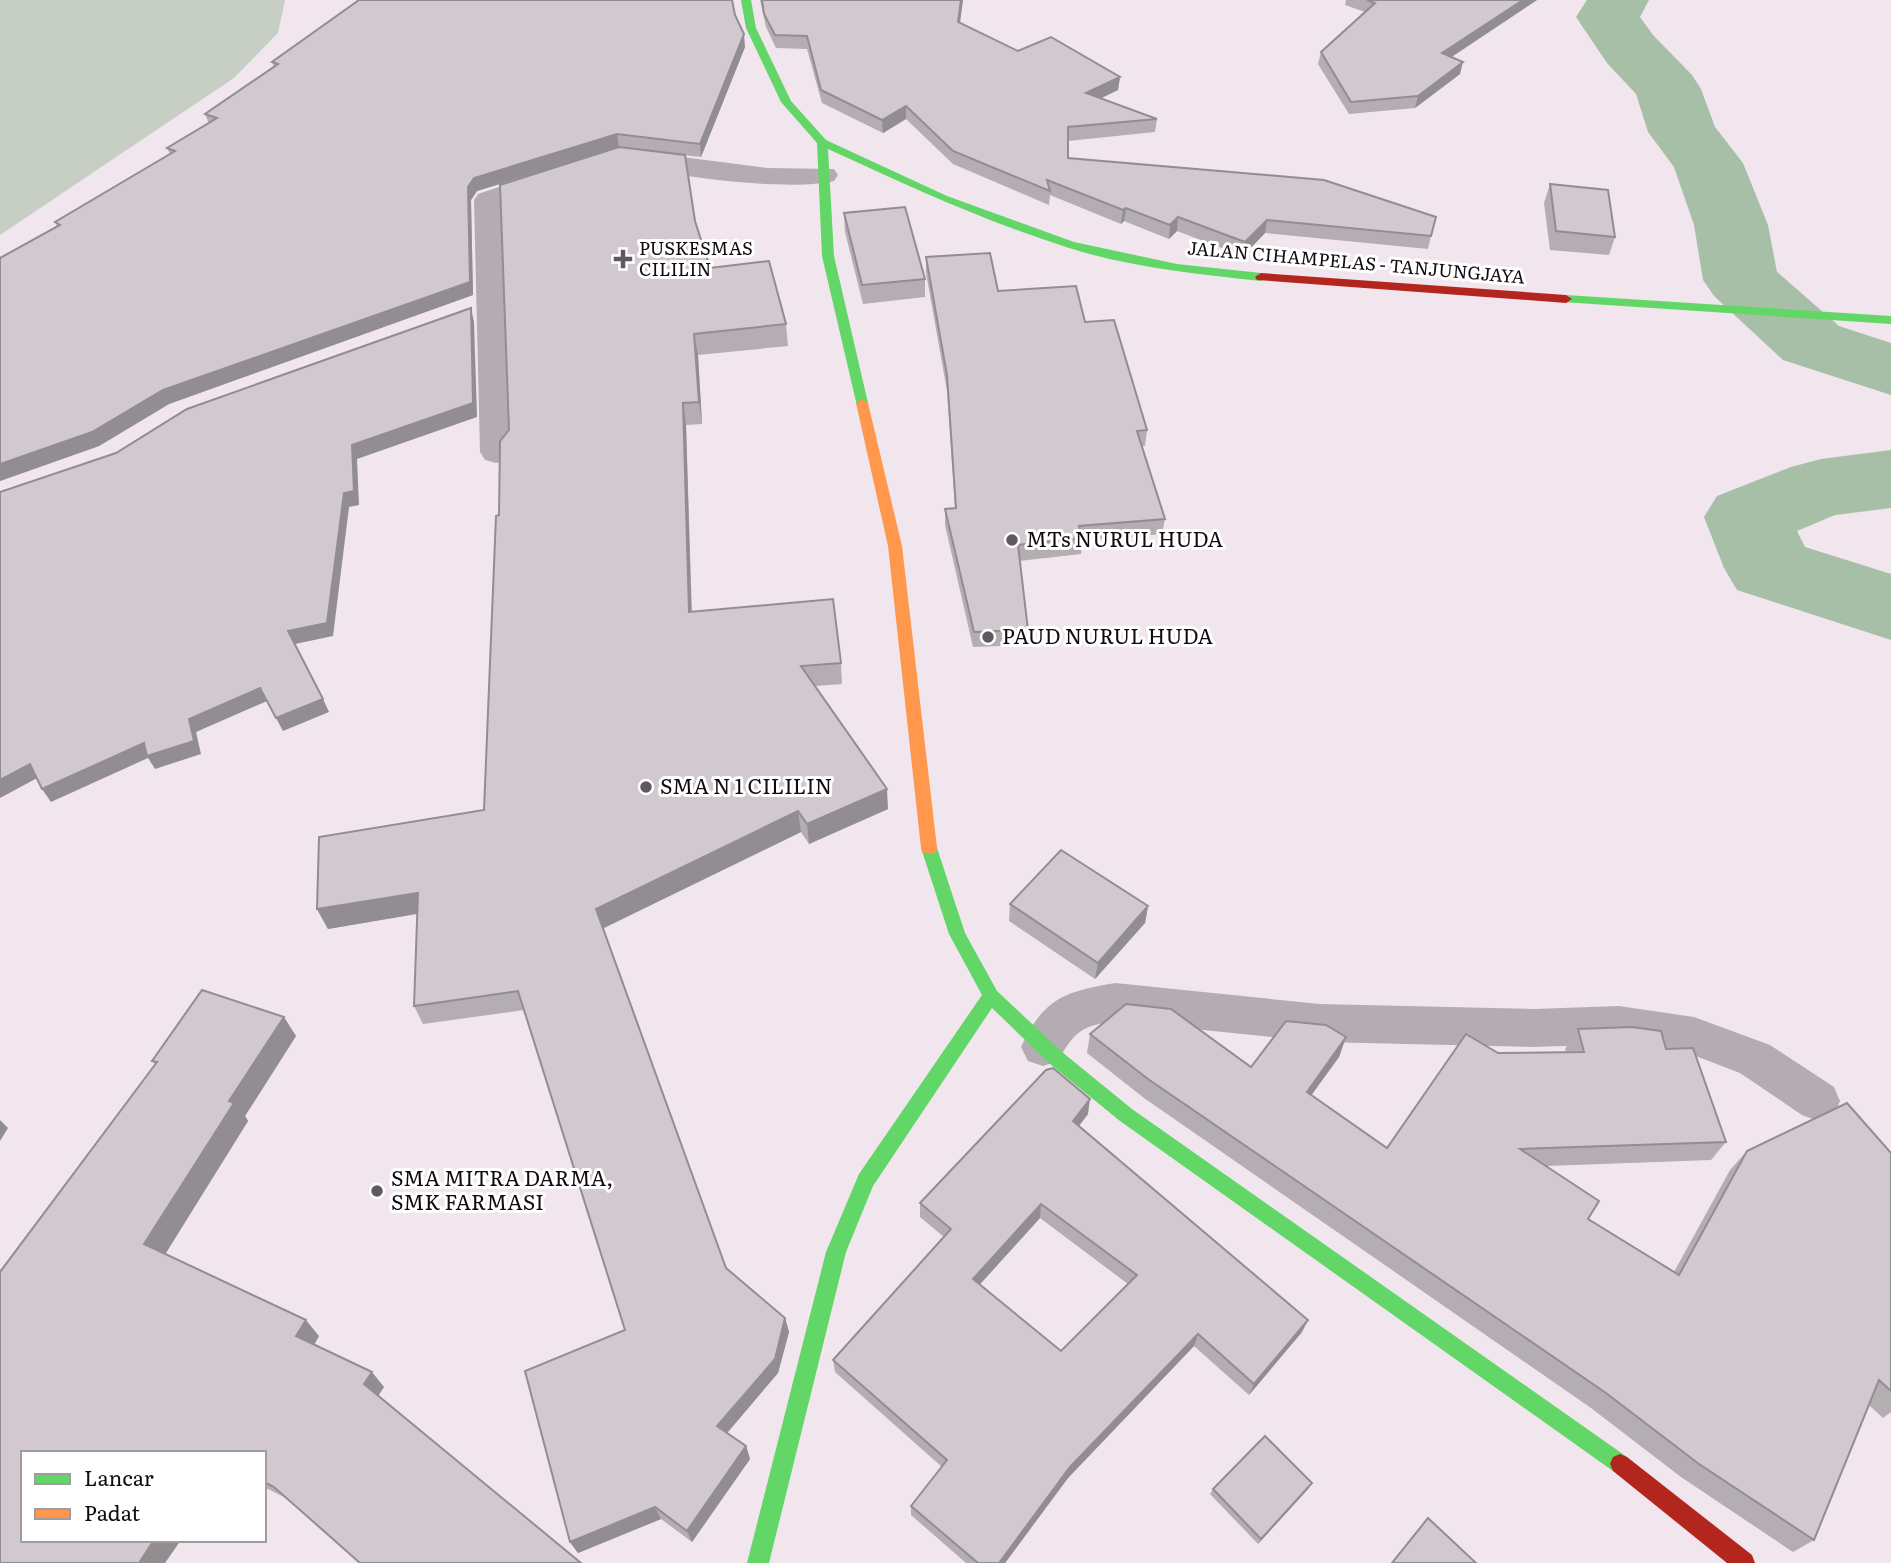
<svg xmlns="http://www.w3.org/2000/svg" width="1891" height="1563" font-family="Literata,serif">
<rect width="100%" height="100%" fill="#f1e6ee"/>
<path fill="#c7cfc5" d="M 0,0 L 285,0 L 278,33 L 234,78 L 0,235 Z"/>
<g fill="none" stroke-linecap="round" stroke-linejoin="round">
<g fill="#a6bfa6" fill-rule="evenodd">
<path d="M 1587,0 L 1649,0 L 1640,17 L 1653,35 L 1692,75 L 1701,89 L 1715,127 L 1743,163 L 1768,225 L 1777,272 L 1839,326 L 1891,343 L 1891,395 L 1783,360 L 1714,296 L 1703,280 L 1694,225 L 1674,167 L 1648,132 L 1636,94 L 1607,63 L 1576,17 Z"/>
<path d="M 1891,450 L 1891,508 L 1835,515 L 1797,531 L 1805,547 L 1891,574 L 1891,640 L 1737,590 L 1724,568 L 1704,517 L 1717,496 L 1791,467 L 1821,459 Z"/>
</g>
<g fill="#b5acb2" fill-rule="evenodd">
<path d="M 635,151 L 767,168 L 834,169 L 838,175 L 834,181 C 788,192 672,176 625,165 L 621,159 L 625,153 Z"/>
<path d="M 550,170 L 560,172 L 564,178 L 560,184 L 502,204 L 512,452 L 507,460 L 496,463 L 485,460 L 480,452 L 474,200 L 478,194 Z"/>
<path d="M 1115,983 L 1320,1004 L 1534,1009 L 1619,1006 L 1694,1017 L 1770,1045 L 1834,1087 L 1840,1101 L 1834,1115 L 1818,1121 L 1802,1115 L 1740,1073 L 1693,1055 L 1619,1044 L 1534,1047 L 1320,1042 L 1115,1021 C 1081,1026 1075,1031 1058,1061 L 1043,1066 L 1028,1061 L 1021,1047 C 1044,998 1064,992 1115,983 Z"/>
</g>
<g fill="#63d668" fill-rule="evenodd">
<path d="M 741,0 L 751,0 L 756,28 L 791,101 L 826,140 L 947,196 L 1074,242 L 1177,264 L 1261,273 L 1267,277 L 1261,281 C 1197,274 1127,267 1066,247 C 984,221 906,185 828,149 L 834,256 L 868,403 L 867,406 L 857,406 L 822,256 L 817,143 L 781,102 L 746,28 Z"/>
<path d="M 1566,295 L 1891,316 L 1891,324 L 1562,302 L 1560,299 Z"/>
<path d="M 929,841 L 935,843 L 937,848 L 965,933 L 997,991 L 1062,1052 L 1132,1109 L 1627,1457 L 1630,1464 L 1627,1471 L 1620,1474 L 1613,1471 L 1120,1121 L 1050,1064 L 992,1008 L 873,1186 L 846,1252 L 769,1563 L 747,1563 L 826,1252 L 859,1174 L 982,995 L 949,934 L 921,848 L 923,843 Z"/>
</g>
<path fill="#ff974d" fill-rule="evenodd" d="M 862,399 L 868,403 L 902,546 L 937,848 L 935,853 L 923,853 L 921,848 L 888,546 L 856,403 Z"/>
<g fill="#b3261e" fill-rule="evenodd">
<path d="M 1261,273 L 1566,295 L 1572,299 L 1566,303 L 1257,280 L 1255,277 Z"/>
<path d="M 1620,1454 L 1627,1457 L 1752,1555 L 1755,1563 L 1727,1563 L 1613,1471 L 1610,1464 L 1613,1457 Z"/>
</g>
</g>
<g fill="#b4adb2" fill-rule="evenodd">
<path d="M 760,0 L 963,0 L 960,23 L 1018,51 L 1120,77 L 1118,90 L 1101,98 L 1157,119 L 1155,132 L 1068,141 L 1068,158 L 1431,236 L 1428,249 L 1265,233 L 1243,256 L 1177,231 L 1169,239 L 1124,221 L 1121,224 L 1050,195 L 1049,205 L 953,164 L 906,119 L 883,133 L 822,103 L 807,49 L 776,48 L 766,27 Z"/>
<path d="M 1346,0 L 1537,0 L 1452,57 L 1460,74 L 1415,108 L 1349,114 L 1318,64 L 1321,52 L 1365,12 L 1345,5 Z"/>
<path d="M 735,15 L 745,47 L 701,157 L 655,152 L 695,221 L 710,268 L 786,324 L 788,346 L 698,355 L 702,424 L 686,425 L 692,612 L 841,663 L 842,684 L 815,686 L 888,809 L 809,844 L 801,832 L 603,928 L 726,1268 L 785,1318 L 789,1332 L 778,1373 L 727,1433 L 746,1446 L 750,1459 L 692,1542 L 661,1519 L 578,1553 L 570,1542 L 625,1330 L 524,1010 L 423,1024 L 414,1006 L 417,914 L 328,929 L 317,909 L 484,810 L 499,515 L 509,430 L 565,164 L 477,191 L 471,200 L 473,295 L 169,404 L 99,446 L 0,481 L 0,258 L 57,226 L 55,222 L 170,154 L 167,148 L 209,124 L 205,114 L 274,67 L 272,62 Z"/>
<path d="M 1550,184 L 1615,237 L 1609,255 L 1550,250 L 1544,203 Z"/>
<path d="M 844,213 L 925,279 L 925,297 L 863,304 L 845,232 Z"/>
<path d="M 926,257 L 998,291 L 1085,322 L 1147,430 L 1145,446 L 1142,446 L 1165,519 L 1162,534 L 1082,541 L 1081,554 L 1019,561 L 1028,630 L 1027,645 L 973,647 L 945,525 L 945,509 L 955,508 L 947,391 L 926,273 Z"/>
<path d="M 1010,904 L 1148,906 L 1145,923 L 1095,979 L 1009,921 Z"/>
<path d="M 1578,1029 L 1666,1049 L 1726,1142 L 1711,1160 L 1546,1166 L 1588,1219 L 1674,1272 L 1730,1170 L 1747,1151 L 1891,1153 L 1891,1412 L 1883,1418 L 1869,1405 L 1814,1540 L 1793,1552 L 1681,1477 L 1591,1408 L 1144,1098 L 1087,1053 L 1090,1034 L 1251,1067 L 1346,1037 L 1339,1057 L 1311,1095 L 1387,1148 L 1498,1053 L 1567,1052 L 1565,1049 Z"/>
<path d="M 296,1036 L 245,1116 L 248,1121 L 165,1254 L 319,1336 L 314,1345 L 384,1387 L 288,1499 L 264,1487 L 264,1453 L 23,1453 L 155,1064 L 152,1061 Z"/>
<path d="M 1088,1114 L 1079,1126 L 1302,1332 L 1249,1395 L 1194,1346 L 1068,1478 L 1005,1563 L 966,1563 L 911,1515 L 911,1506 L 942,1467 L 835,1372 L 833,1360 L 944,1237 L 920,1217 L 920,1203 ZM 1040,1218 L 1128,1284 L 1061,1351 L 980,1284 Z"/>
<path d="M 1312,1483 L 1308,1489 L 1258,1544 L 1210,1494 L 1213,1489 Z"/>
<path d="M 1428,1518 L 1476,1563 L 1391,1563 Z"/>
</g>
<g fill="#928d91">
<path d="M 961,0 L 963,0 L 958,35 L 958,22 Z"/>
<path d="M 1523,0 L 1537,0 L 1439,65 L 1442,53 Z"/>
<path d="M 744,34 L 745,47 L 701,157 L 700,144 Z"/>
<path d="M 1463,62 L 1460,74 L 1415,108 L 1418,96 Z"/>
<path d="M 1120,77 L 1118,90 L 1085,106 L 1086,93 Z"/>
<path d="M 906,106 L 906,119 L 883,133 L 882,120 Z"/>
<path d="M 617,134 L 619,147 L 477,191 L 471,200 L 473,295 L 169,404 L 99,446 L 0,481 L 0,464 L 468,187 L 474,178 Z"/>
<path d="M 1126,208 L 1124,221 L 1121,224 L 1123,210 Z"/>
<path d="M 1178,217 L 1177,231 L 1169,239 L 1170,225 Z"/>
<path d="M 1267,220 L 1265,233 L 1243,256 L 1245,242 Z"/>
<path d="M 471,308 L 474,322 L 477,417 L 357,459 L 359,505 L 349,507 L 333,636 L 295,644 L 288,631 L 344,493 L 352,445 Z"/>
<path d="M 694,334 L 698,355 L 702,424 L 699,402 Z"/>
<path d="M 683,403 L 686,425 L 692,633 L 689,612 Z"/>
<path d="M 260,688 L 267,701 L 196,732 L 201,754 L 155,769 L 148,758 L 51,802 L 42,789 L 144,743 L 189,719 Z"/>
<path d="M 323,699 L 329,712 L 283,731 L 276,718 Z"/>
<path d="M 30,764 L 39,777 L 0,798 L 0,780 Z"/>
<path d="M 887,789 L 888,809 L 809,844 L 807,824 Z"/>
<path d="M 798,811 L 801,832 L 602,929 L 596,909 Z"/>
<path d="M 418,893 L 427,912 L 328,929 L 317,909 Z"/>
<path d="M 1148,906 L 1145,923 L 1095,979 L 1098,963 Z"/>
<path d="M 284,1017 L 296,1036 L 245,1116 L 248,1121 L 161,1261 L 144,1244 L 229,1101 Z"/>
<path d="M 1346,1037 L 1339,1057 L 1300,1111 L 1307,1092 Z"/>
<path d="M 1090,1099 L 1088,1114 L 1071,1136 L 1073,1121 Z"/>
<path d="M 0,1120 L 8,1128 L 0,1141 Z"/>
<path d="M 1041,1204 L 1040,1218 L 973,1292 L 973,1279 Z"/>
<path d="M 785,1318 L 789,1332 L 778,1373 L 722,1439 L 717,1426 Z"/>
<path d="M 306,1320 L 319,1336 L 310,1352 L 296,1336 Z"/>
<path d="M 1308,1320 L 1302,1332 L 1249,1395 L 1254,1384 Z"/>
<path d="M 1198,1334 L 1194,1346 L 1068,1478 L 1005,1563 L 999,1563 L 1070,1467 Z"/>
<path d="M 372,1372 L 384,1387 L 377,1398 L 364,1384 Z"/>
<path d="M 746,1446 L 750,1459 L 692,1542 L 687,1531 Z"/>
<path d="M 1312,1483 L 1308,1489 L 1258,1544 L 1261,1539 Z"/>
<path d="M 655,1507 L 661,1519 L 578,1553 L 570,1542 Z"/>
<path d="M 154,1540 L 181,1540 L 165,1563 L 139,1563 Z"/>
</g>
<g fill="#d1c9cf" stroke="#928d91" stroke-width="2" fill-rule="evenodd">
<path d="M 359,0 L 732,0 L 735,15 L 744,34 L 700,144 L 617,134 L 474,178 L 468,187 L 470,282 L 163,390 L 92,432 L 0,464 L 0,258 L 60,225 L 55,222 L 175,151 L 167,148 L 217,118 L 205,114 L 278,64 L 272,62 Z"/>
<path d="M 762,0 L 961,0 L 958,22 L 1018,51 L 1051,37 L 1120,77 L 1086,93 L 1157,119 L 1068,127 L 1068,158 L 1324,180 L 1436,217 L 1431,236 L 1267,220 L 1245,242 L 1178,217 L 1170,225 L 1126,208 L 1123,210 L 1047,180 L 1050,191 L 953,151 L 906,106 L 882,120 L 821,90 L 807,36 L 775,35 L 764,14 Z"/>
<path d="M 1367,0 L 1523,0 L 1442,53 L 1463,62 L 1418,96 L 1351,102 L 1321,52 L 1375,3 Z"/>
<path d="M 619,147 L 685,155 L 695,221 L 710,268 L 769,261 L 786,324 L 694,334 L 699,402 L 683,403 L 689,612 L 833,599 L 841,663 L 801,666 L 887,789 L 807,824 L 798,811 L 596,909 L 726,1268 L 785,1318 L 775,1359 L 717,1426 L 746,1446 L 687,1531 L 655,1507 L 570,1542 L 525,1371 L 625,1330 L 518,991 L 414,1006 L 418,893 L 317,909 L 319,837 L 484,810 L 496,516 L 499,515 L 500,441 L 509,430 L 500,185 Z"/>
<path d="M 1550,184 L 1608,190 L 1615,237 L 1556,231 Z"/>
<path d="M 905,207 L 925,279 L 862,285 L 844,213 Z"/>
<path d="M 990,253 L 998,291 L 1076,286 L 1085,322 L 1114,320 L 1147,430 L 1137,431 L 1165,519 L 1079,526 L 1082,538 L 1018,545 L 1028,630 L 974,632 L 945,509 L 956,508 L 947,375 L 926,257 Z"/>
<path d="M 471,308 L 473,403 L 352,445 L 354,491 L 344,493 L 327,623 L 288,631 L 323,699 L 276,718 L 260,688 L 189,719 L 194,741 L 147,756 L 144,743 L 42,789 L 30,764 L 0,780 L 0,492 L 116,453 L 187,409 Z"/>
<path d="M 1061,850 L 1148,906 L 1098,963 L 1010,904 Z"/>
<path d="M 202,990 L 284,1017 L 229,1101 L 234,1103 L 144,1244 L 306,1320 L 296,1336 L 372,1372 L 364,1384 L 581,1563 L 360,1563 L 274,1487 L 264,1482 L 264,1453 L 23,1453 L 23,1540 L 154,1540 L 139,1563 L 0,1563 L 0,1272 L 157,1062 L 152,1061 Z"/>
<path d="M 1126,1004 L 1171,1009 L 1251,1067 L 1286,1021 L 1326,1025 L 1346,1037 L 1307,1092 L 1387,1148 L 1466,1034 L 1498,1053 L 1584,1052 L 1578,1029 L 1632,1027 L 1661,1031 L 1666,1049 L 1693,1048 L 1726,1142 L 1520,1149 L 1599,1201 L 1588,1219 L 1679,1275 L 1747,1151 L 1847,1103 L 1891,1153 L 1891,1391 L 1879,1380 L 1814,1540 L 1699,1464 L 1606,1393 L 1148,1079 L 1090,1034 Z"/>
<path d="M 1053,1068 L 1090,1099 L 1073,1121 L 1308,1320 L 1254,1384 L 1198,1334 L 1070,1467 L 999,1563 L 978,1563 L 911,1506 L 947,1460 L 833,1360 L 951,1229 L 920,1203 L 1046,1070 ZM 1041,1204 L 1137,1275 L 1061,1351 L 973,1279 Z"/>
<path d="M 1265,1436 L 1312,1483 L 1261,1539 L 1213,1489 Z"/>
<path d="M 1428,1518 L 1476,1563 L 1392,1563 Z"/>
</g>
<g fill="#5f585e" stroke="#fff" stroke-width="2.5">
<path d="M619.5 248.5h7v7h7v7h-7v7h-7v-7h-7v-7h7z"/>
<circle cx="1012" cy="540" r="7"/>
<circle cx="988" cy="637" r="7"/>
<circle cx="646" cy="787" r="7"/>
<circle cx="377" cy="1191" r="7"/>
</g>
<g text-anchor="middle" stroke-width="6" stroke-linejoin="round" paint-order="stroke">
<g font-size="18" fill="#110b10" stroke="#fff" text-anchor="start">
<text x="639" y="255">PUSKESMAS<tspan x="639" dy="21">CILILIN</tspan></text>
</g>
<g font-size="18" fill="#110b10" stroke="#fff">
<text transform="translate(1356 263) rotate(5)" y="6">JALAN CIHAMPELAS - TANJUNGJAYA</text>
</g>
<g font-size="21" fill="#110b10" stroke="#fff" text-anchor="start">
<text x="1026" y="547">MTs NURUL HUDA</text>
<text x="1002" y="644">PAUD NURUL HUDA</text>
<text x="660" y="794">SMA N 1 CILILIN</text>
<text x="391" y="1186">SMA MITRA DARMA,<tspan x="391" dy="24">SMK FARMASI</tspan></text>
</g>
</g>
<rect x="21" y="1451" width="245" height="91" fill="#ffffff" stroke="#a09d9f" stroke-width="2"/>
<rect x="35" y="1474" width="35" height="10" fill="#63d668" stroke="#a09d9f" stroke-width="2"/>
<text x="84" y="1486" font-size="21" fill="#110b10">Lancar</text>
<rect x="35" y="1509" width="35" height="10" fill="#ff974d" stroke="#a09d9f" stroke-width="2"/>
<text x="84" y="1521" font-size="21" fill="#110b10">Padat</text>
</svg>
